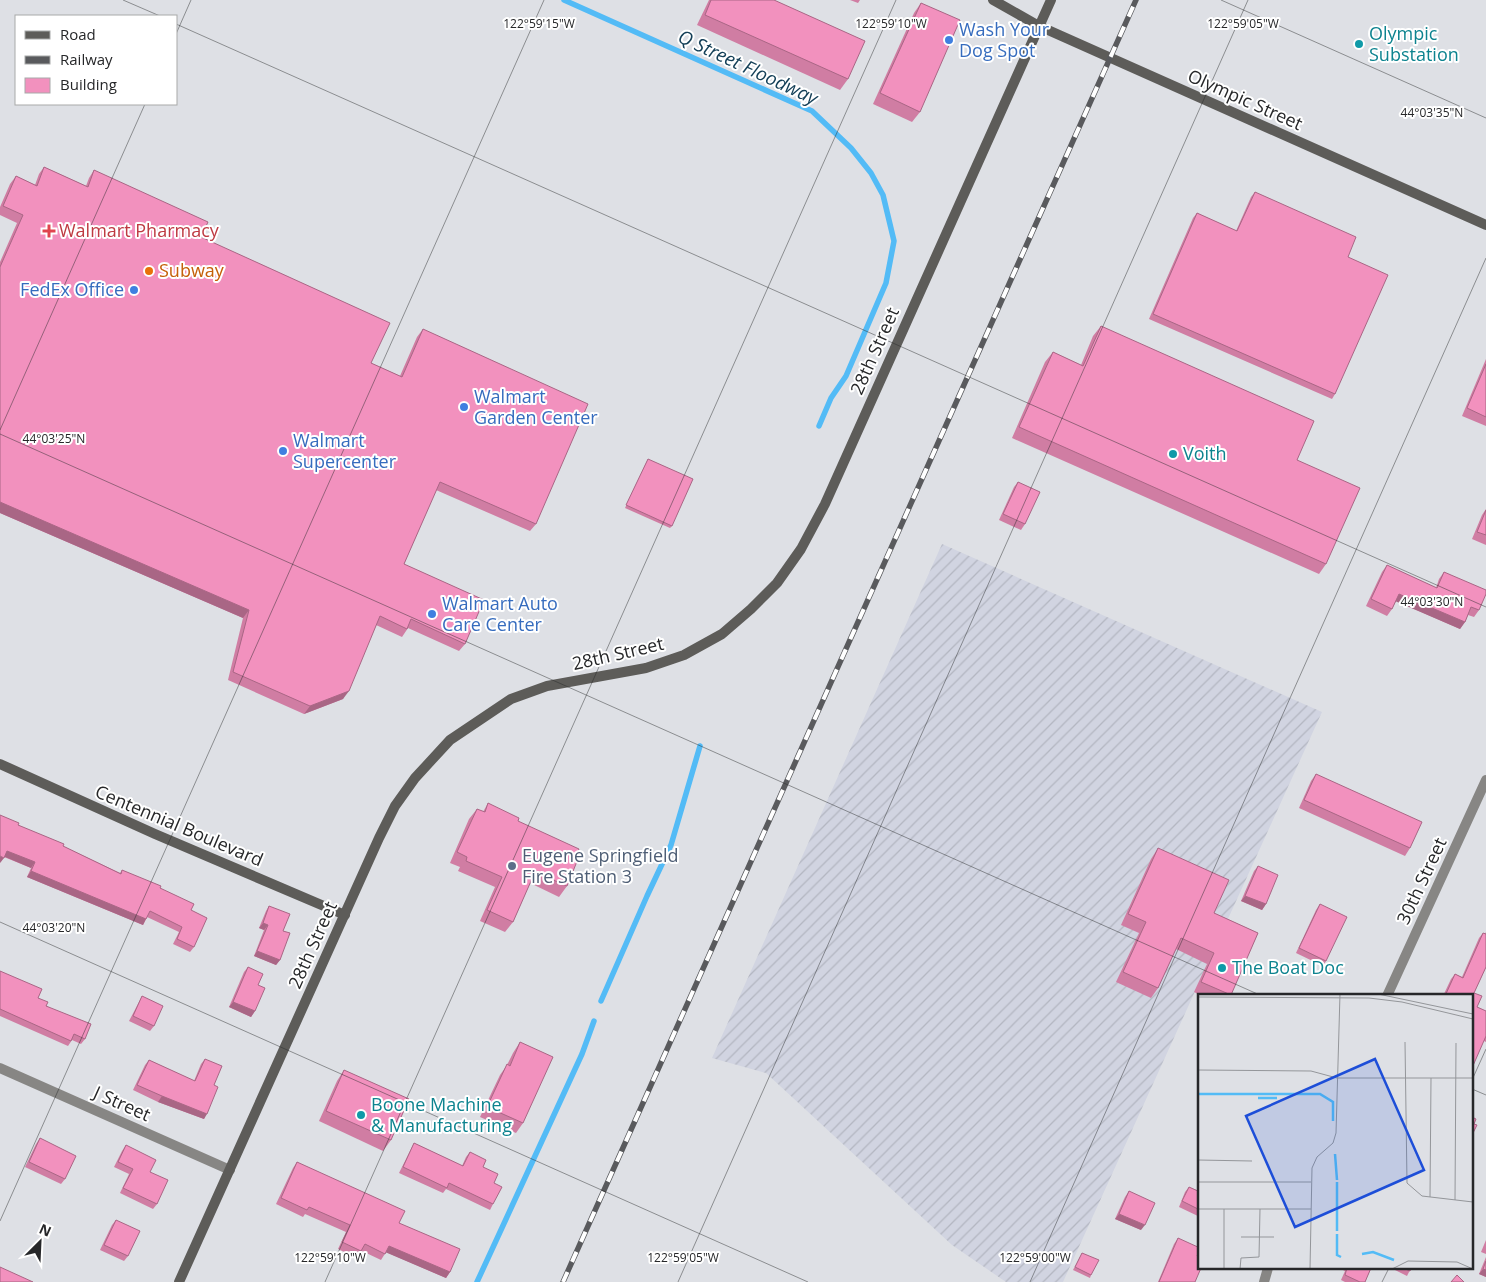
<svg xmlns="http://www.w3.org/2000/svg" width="1486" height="1282" font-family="'Open Sans',sans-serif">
<defs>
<pattern id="industrial-furrows" width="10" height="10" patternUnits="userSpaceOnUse" patternTransform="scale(1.25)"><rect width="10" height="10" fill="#d1d4e1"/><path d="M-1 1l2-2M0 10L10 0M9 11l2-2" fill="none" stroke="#b3b6c1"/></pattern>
</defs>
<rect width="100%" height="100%" fill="#dee0e5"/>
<path fill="url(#industrial-furrows)" d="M 942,544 L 1322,712 L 1063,1282 L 1006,1282 L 952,1245 L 766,1073 L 712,1058 Z"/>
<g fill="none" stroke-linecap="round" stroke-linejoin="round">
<g stroke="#53bbf6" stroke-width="5.5">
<path d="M 564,0 L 812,111 L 851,148 L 871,173 L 883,195 L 894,241 L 886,283 L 846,376 L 831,398 L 819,426"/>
<path d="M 601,1001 L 647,896 L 671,845 L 700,746"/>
<path d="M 477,1282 L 582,1054 L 594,1021"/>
</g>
<g stroke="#878684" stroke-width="10">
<path d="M 1387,996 L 1486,780"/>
<path d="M 0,1068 L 230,1170"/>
<path d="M 1264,1282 L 1268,1268"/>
</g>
<g stroke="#5d5c59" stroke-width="10">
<path d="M 993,0 L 1039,26 L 1486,225"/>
<path d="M 0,764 L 155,834 L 345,915"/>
<path d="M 179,1282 L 379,838 L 395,806 L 415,778 L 450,740 L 511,699 L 547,686 L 646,668 L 684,655 L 722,634 L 751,609 L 777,583 L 801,549 L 825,504 L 1051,0"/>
</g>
<defs>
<path id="rail" d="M 563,1282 L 1136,0"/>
</defs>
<use href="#rail" stroke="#595a5d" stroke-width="5.5"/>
<use href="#rail" stroke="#fff" stroke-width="4" stroke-dasharray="11" stroke-linecap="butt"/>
</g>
<g fill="#d07da3">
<path d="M 709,0 L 774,0 L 848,79 L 840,90 L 697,25 Z"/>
<path d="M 850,0 L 860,0 L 858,3 Z"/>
<path d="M 921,3 L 920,112 L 912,122 L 873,104 L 914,13 Z"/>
<path d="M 44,167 L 86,186 L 89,178 L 94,170 L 201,237 L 371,363 L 400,376 L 417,337 L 423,329 L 536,524 L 530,531 L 436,490 L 404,564 L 465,644 L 459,651 L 408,628 L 402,637 L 376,625 L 343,699 L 304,714 L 228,680 L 243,618 L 0,513 L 0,262 L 17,223 L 0,215 L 0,207 L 10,184 L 16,176 L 35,185 L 39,174 Z"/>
<path d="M 1255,192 L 1348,257 L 1335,394 L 1332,399 L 1149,319 L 1193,218 L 1197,213 L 1236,231 L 1251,197 Z"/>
<path d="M 1101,326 L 1297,460 L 1326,564 L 1319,574 L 1012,438 L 1045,362 L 1053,352 L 1081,365 L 1093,336 Z"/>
<path d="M 1486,359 L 1486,426 L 1462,416 Z"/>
<path d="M 648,459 L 672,526 L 670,528 L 625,508 Z"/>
<path d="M 1018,482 L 1025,524 L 1021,530 L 999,520 L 1014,487 Z"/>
<path d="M 1486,509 L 1486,545 L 1472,539 L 1482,515 Z"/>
<path d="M 1387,565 L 1436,588 L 1439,579 L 1444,572 L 1479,610 L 1474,617 L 1468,615 L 1465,622 L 1460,629 L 1396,601 L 1392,609 L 1387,616 L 1366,606 L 1382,572 Z"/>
<path d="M 1316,774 L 1410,848 L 1405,856 L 1299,808 L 1311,781 Z"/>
<path d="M 488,803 L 575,858 L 567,886 L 559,897 L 530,883 L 513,922 L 505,932 L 480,921 L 495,887 L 458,871 L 460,867 L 450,863 L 469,819 L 477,809 L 483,812 Z"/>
<path d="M 18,825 L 120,873 L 122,870 L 160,888 L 191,910 L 194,947 L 190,952 L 173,944 L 179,932 L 147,917 L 143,925 L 27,877 L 31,868 L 4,857 L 0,863 Z"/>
<path d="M 1158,848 L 1214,913 L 1258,933 L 1230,996 L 1202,996 L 1194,992 L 1207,964 L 1176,949 L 1158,988 L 1151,998 L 1116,982 L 1139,933 L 1121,925 L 1151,859 Z"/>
<path d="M 1258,866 L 1266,904 L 1262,910 L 1241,901 L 1254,871 Z"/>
<path d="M 1320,904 L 1326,961 L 1323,966 L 1296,953 L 1316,910 Z"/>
<path d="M 269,906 L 283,931 L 280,960 L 276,965 L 254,956 L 264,930 L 259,928 L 266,911 Z"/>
<path d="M 1486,932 L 1486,967 L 1474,993 L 1477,1007 L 1486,1011 L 1486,1042 L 1484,1041 L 1472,996 L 1443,996 L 1451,979 L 1455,974 L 1462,977 L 1479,938 L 1483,933 L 1485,934 Z"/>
<path d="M 248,967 L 258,985 L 255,1011 L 251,1017 L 229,1007 L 244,972 Z"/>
<path d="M 0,971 L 38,998 L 85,1039 L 81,1044 L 72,1040 L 68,1046 L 0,1016 Z"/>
<path d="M 142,996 L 154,1026 L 150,1031 L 129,1021 L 139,1002 Z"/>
<path d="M 520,1042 L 523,1123 L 516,1133 L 480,1117 L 500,1075 L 507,1065 L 513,1053 Z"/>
<path d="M 205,1059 L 214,1085 L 204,1119 L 158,1102 L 133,1090 L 145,1065 L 149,1060 L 194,1081 L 201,1064 Z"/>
<path d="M 344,1070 L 391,1140 L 383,1151 L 319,1121 L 337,1081 Z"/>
<path d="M 40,1138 L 65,1179 L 61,1184 L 25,1167 L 36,1144 Z"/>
<path d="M 414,1143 L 462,1166 L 466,1157 L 470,1152 L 483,1167 L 494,1183 L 493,1204 L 490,1210 L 446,1189 L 443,1193 L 399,1173 Z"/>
<path d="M 126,1145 L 150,1172 L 157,1204 L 153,1209 L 120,1193 L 129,1174 L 114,1167 L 122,1151 Z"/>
<path d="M 297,1162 L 399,1223 L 450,1272 L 446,1278 L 386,1252 L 381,1260 L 362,1251 L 357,1258 L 338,1249 L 346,1232 L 305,1214 L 303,1217 L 276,1204 L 293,1168 Z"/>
<path d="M 1189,1187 L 1199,1191 L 1200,1190 L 1200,1217 L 1179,1207 L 1185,1192 Z"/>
<path d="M 1129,1191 L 1141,1230 L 1115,1219 L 1125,1197 Z"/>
<path d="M 116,1220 L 128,1256 L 124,1261 L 100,1250 L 112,1225 Z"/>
<path d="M 1178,1238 L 1197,1256 L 1195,1282 L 1158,1282 L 1174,1244 Z"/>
<path d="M 1486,1240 L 1486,1254 L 1481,1252 Z"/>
<path d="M 1082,1253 L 1091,1275 L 1090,1278 L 1073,1270 Z"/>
<path d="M 1486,1257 L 1486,1277 L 1479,1274 Z"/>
<path d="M 1344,1268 L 1371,1268 L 1365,1282 L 1345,1282 L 1341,1280 L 1345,1271 L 1343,1270 Z"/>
<path d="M 1391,1268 L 1411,1268 L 1407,1276 Z"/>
</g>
<g fill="#a96685">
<path d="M 0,502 L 249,610 L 243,618 L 0,513 Z"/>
<path d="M 1399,594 L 1465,622 L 1460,629 L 1395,601 Z"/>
<path d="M 349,691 L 343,699 L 304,714 L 310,706 Z"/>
<path d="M 7,851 L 35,862 L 31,868 L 3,856 Z"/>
<path d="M 0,856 L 4,858 L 0,863 Z"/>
<path d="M 31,871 L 146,919 L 143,925 L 27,877 Z"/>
<path d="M 1245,896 L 1266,904 L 1262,910 L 1241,901 Z"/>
<path d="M 263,923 L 268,925 L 264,930 L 259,928 Z"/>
<path d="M 257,951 L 280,960 L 276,965 L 254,956 Z"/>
<path d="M 233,1002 L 255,1011 L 251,1017 L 229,1007 Z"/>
<path d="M 162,1096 L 207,1114 L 204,1119 L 158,1102 Z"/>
<path d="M 1119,1214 L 1145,1225 L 1141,1230 L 1115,1219 Z"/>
<path d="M 389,1246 L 450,1272 L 446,1278 L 385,1252 Z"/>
<path d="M 1483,1269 L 1486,1270 L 1486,1277 L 1479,1274 Z"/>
</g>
<g fill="#f291be" stroke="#a96685">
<path d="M 711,0 L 774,0 L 865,41 L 848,79 L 705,15 Z"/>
<path d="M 921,3 L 960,20 L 920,112 L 880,93 Z"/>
<path d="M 44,167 L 88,187 L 94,170 L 208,222 L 201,237 L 390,323 L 371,363 L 402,377 L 423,329 L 588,404 L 536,524 L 440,482 L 404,564 L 484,600 L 465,644 L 411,619 L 407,629 L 380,616 L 349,691 L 310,706 L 233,672 L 249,610 L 0,502 L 0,267 L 23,215 L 3,206 L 16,176 L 37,186 Z"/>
<path d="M 1255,192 L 1356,237 L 1348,257 L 1388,275 L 1335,394 L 1153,314 L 1197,213 L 1237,231 Z"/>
<path d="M 1101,326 L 1314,421 L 1297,460 L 1360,488 L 1326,564 L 1019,427 L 1053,352 L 1083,366 Z"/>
<path d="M 1486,364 L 1486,417 L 1467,408 Z"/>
<path d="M 648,459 L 693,479 L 672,526 L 626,505 Z"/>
<path d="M 1018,482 L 1040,492 L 1025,524 L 1003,514 Z"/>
<path d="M 1486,510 L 1486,535 L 1477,532 Z"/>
<path d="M 1387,565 L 1437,588 L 1444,572 L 1486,590 L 1486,594 L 1479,610 L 1471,607 L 1465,622 L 1399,594 L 1392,609 L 1371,599 Z"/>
<path d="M 1316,774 L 1422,822 L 1410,848 L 1304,800 Z"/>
<path d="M 488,803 L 519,818 L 518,821 L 579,849 L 575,858 L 578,859 L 567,886 L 535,872 L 513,922 L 487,910 L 502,877 L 466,861 L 467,857 L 457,852 L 477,809 L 485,812 Z"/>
<path d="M 0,815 L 19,823 L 18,825 L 64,844 L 63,846 L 121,874 L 122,870 L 161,886 L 160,888 L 194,904 L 191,910 L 207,918 L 194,947 L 177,939 L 182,927 L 150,911 L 146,919 L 31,871 L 35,862 L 7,851 L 4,858 L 0,856 Z"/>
<path d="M 1158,848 L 1229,880 L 1214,913 L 1258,933 L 1231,995 L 1201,982 L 1214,953 L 1181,938 L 1158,988 L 1123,972 L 1146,922 L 1128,914 Z"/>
<path d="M 1258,866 L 1278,875 L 1266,904 L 1245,896 Z"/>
<path d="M 1320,904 L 1347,917 L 1326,961 L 1299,948 Z"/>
<path d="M 269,906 L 290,914 L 283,931 L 290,933 L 280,960 L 257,951 L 268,925 L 263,923 Z"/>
<path d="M 1483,933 L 1486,934 L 1486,967 L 1474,993 L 1482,996 L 1477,1007 L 1486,1011 L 1486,1036 L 1472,1068 L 1472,996 L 1445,996 L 1455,974 L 1463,978 Z"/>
<path d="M 248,967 L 263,974 L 258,985 L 265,988 L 255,1011 L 233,1002 Z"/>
<path d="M 0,971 L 42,989 L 38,998 L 48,1002 L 46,1006 L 91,1024 L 85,1039 L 74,1034 L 71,1041 L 0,1009 Z"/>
<path d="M 142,996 L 163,1006 L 154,1026 L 133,1016 Z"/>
<path d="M 520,1042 L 553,1057 L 523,1123 L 487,1107 L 507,1064 L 510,1066 Z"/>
<path d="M 205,1059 L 222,1066 L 214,1085 L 218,1087 L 207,1114 L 162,1096 L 137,1085 L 149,1060 L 195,1081 Z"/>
<path d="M 344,1070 L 409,1099 L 391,1140 L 326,1111 Z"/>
<path d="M 1472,1117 L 1476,1119 L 1474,1124 L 1477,1125 L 1472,1135 Z"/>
<path d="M 40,1138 L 76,1156 L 65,1179 L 29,1162 Z"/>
<path d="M 414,1143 L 463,1166 L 470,1152 L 486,1160 L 483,1167 L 498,1174 L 494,1183 L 502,1187 L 493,1204 L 449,1183 L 447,1188 L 403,1167 Z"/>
<path d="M 126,1145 L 156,1160 L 150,1172 L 168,1180 L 157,1204 L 123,1188 L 133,1169 L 118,1162 Z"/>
<path d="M 297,1162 L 405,1211 L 399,1223 L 460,1249 L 450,1272 L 389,1246 L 385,1254 L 365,1244 L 361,1251 L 342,1242 L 350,1225 L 309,1207 L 307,1210 L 281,1198 Z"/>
<path d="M 1189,1187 L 1200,1192 L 1200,1210 L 1182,1201 Z"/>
<path d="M 1129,1191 L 1155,1203 L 1145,1225 L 1119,1214 Z"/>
<path d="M 116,1220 L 140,1231 L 128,1256 L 104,1245 Z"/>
<path d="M 1178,1238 L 1200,1248 L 1200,1250 L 1197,1256 L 1200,1257 L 1200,1268 L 1201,1268 L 1195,1282 L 1159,1282 Z"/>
<path d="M 1082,1253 L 1099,1260 L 1091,1275 L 1075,1267 Z"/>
<path d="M 1486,1261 L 1486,1270 L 1483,1269 Z"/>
<path d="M 0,1267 L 33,1282 L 0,1282 Z"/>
<path d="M 1347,1268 L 1371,1268 L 1365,1282 L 1360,1282 L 1345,1275 Z"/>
<path d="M 1403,1268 L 1411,1268 L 1410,1271 Z"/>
<path d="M 1457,1275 L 1464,1282 L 1451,1282 Z"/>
</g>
<path fill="none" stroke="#262729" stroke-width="1" stroke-opacity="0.45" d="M 123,0 L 160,16M 1221,0 L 1486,118M 176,24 L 1486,607M 176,34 L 191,0M 0,430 L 145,104M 0,434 L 1262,996M 0,922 L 808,1282M 1472,1080 L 1486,1049M 1472,1089 L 1486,1095M 0,1221 L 544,0M 325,1282 L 896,0M 678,1282 L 1248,0M 1030,1282 L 1486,258M 1382,1282 L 1389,1268"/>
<g fill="#3f7fe0" stroke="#fff" stroke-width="2">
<circle cx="949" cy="40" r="5"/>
<circle cx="134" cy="290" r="5"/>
<circle cx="464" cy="407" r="5"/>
<circle cx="283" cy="451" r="5"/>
<circle cx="432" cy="614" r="5"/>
</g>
<g fill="#0f9aa8" stroke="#fff" stroke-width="2">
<circle cx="1359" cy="44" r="5"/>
<circle cx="1173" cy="454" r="5"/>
<circle cx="1222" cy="968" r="5"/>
<circle cx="361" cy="1115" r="5"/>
</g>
<path fill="#e0444e" stroke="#fff" stroke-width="2" d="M46.5 223.5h5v5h5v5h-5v5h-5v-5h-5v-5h5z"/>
<circle fill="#e8710a" stroke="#fff" stroke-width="2" cx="149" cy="271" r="5"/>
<circle fill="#5c6f8a" stroke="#fff" stroke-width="2" cx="512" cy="866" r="5"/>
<g text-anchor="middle" stroke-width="4" stroke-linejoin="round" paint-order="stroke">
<g font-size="18" fill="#366cbe" stroke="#fff" text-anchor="start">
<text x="959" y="36">Wash Your<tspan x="959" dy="21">Dog Spot</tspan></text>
<text x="124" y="296" text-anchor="end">FedEx Office</text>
<text x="474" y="403">Walmart<tspan x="474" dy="21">Garden Center</tspan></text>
<text x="293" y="447">Walmart<tspan x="293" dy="21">Supercenter</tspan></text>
<text x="442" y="610">Walmart Auto<tspan x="442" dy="21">Care Center</tspan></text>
</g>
<g font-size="18" fill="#0d838f" stroke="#fff" text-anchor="start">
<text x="1369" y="40">Olympic<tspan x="1369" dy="21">Substation</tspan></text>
<text x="1183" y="460">Voith</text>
<text x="1232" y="974">The Boat Doc</text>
<text x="371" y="1111">Boone Machine<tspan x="371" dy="21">&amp; Manufacturing</tspan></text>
</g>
<g font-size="18" fill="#262729" stroke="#fff">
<text transform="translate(1245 100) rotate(24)" y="6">Olympic Street</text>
<text transform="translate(875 351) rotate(-66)" y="6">28th Street</text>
<text transform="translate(618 654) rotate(-13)" y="6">28th Street</text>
<text transform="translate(179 826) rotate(23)" y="6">Centennial Boulevard</text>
<text transform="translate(1422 881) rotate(-65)" y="6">30th Street</text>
<text transform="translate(313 945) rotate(-66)" y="6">28th Street</text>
<text transform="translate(122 1104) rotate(24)" y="6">J Street</text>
</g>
<g font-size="18" fill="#be3a42" stroke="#fff" text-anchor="start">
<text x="59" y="237">Walmart Pharmacy</text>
</g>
<g font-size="18" fill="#c56008" stroke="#fff" text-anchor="start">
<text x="159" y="277">Subway</text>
</g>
<g font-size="18" fill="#4e5e75" stroke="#fff" text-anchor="start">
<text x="522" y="862">Eugene Springfield<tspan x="522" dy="21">Fire Station 3</tspan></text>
</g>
<g font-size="19" font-style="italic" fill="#154058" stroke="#fff">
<text transform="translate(748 67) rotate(25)" y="7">Q Street Floodway</text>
</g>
</g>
<g transform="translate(1198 994)">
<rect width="275" height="275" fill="#dee0e5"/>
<path fill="none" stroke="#53bbf6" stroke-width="2.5" d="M 0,100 L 122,100 L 135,108 L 135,127M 60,104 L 79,104M 137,160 L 139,186M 139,188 L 139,237M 139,240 L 139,261 L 143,263M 164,260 L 175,258 L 196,266"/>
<path fill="none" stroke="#94969a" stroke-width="1" d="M 180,0 L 275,20M 0,3 L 171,4 L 204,8 L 275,25M 207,48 L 209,189 L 224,202 L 275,208M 0,76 L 113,77 L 139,84 L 275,84M 0,166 L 54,167M 0,188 L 113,188M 232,203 L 233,84M 257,206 L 258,49M 0,215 L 113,215M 43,243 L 76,243M 26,275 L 26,215M 42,275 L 43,264 L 61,263 L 62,215M 112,275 L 114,174 L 119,163 L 135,149 L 138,139 L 142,0M 194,275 L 210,267 L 259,268 L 275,275"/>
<path fill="#1d4ed8" fill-opacity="0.15" stroke="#1d4ed8" stroke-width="2.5" d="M 177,65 L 226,176 L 97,233 L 48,122 Z"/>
<rect width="275" height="275" fill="none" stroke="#262729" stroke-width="2.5"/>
</g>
<g font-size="12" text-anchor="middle" fill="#262729" stroke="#fff" stroke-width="4" stroke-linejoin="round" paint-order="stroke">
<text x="539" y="28">122°59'15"W</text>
<text x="891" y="28">122°59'10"W</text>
<text x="1243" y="28">122°59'05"W</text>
<text x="1432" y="117">44°03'35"N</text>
<text x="54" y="443">44°03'25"N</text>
<text x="1432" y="606">44°03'30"N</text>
<text x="54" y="932">44°03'20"N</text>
<text x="330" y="1262">122°59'10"W</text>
<text x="683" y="1262">122°59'05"W</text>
<text x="1035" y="1262">122°59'00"W</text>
</g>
<rect x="15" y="15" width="162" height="90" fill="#ffffff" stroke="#a8a9a9"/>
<rect x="25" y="31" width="25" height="8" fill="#5d5c59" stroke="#a8a9a9"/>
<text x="60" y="40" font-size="15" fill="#262729">Road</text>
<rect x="25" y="56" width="25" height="8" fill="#595a5d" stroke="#a8a9a9"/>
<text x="60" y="65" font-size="15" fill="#262729">Railway</text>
<rect x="25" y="78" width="25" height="15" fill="#f291be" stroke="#a8a9a9"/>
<text x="60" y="90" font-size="15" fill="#262729">Building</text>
<g transform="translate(40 1242) rotate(24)" stroke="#ffffff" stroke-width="4" paint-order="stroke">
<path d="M0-4L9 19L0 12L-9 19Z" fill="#262729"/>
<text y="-8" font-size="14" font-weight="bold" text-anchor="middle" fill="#262729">N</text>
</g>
</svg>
